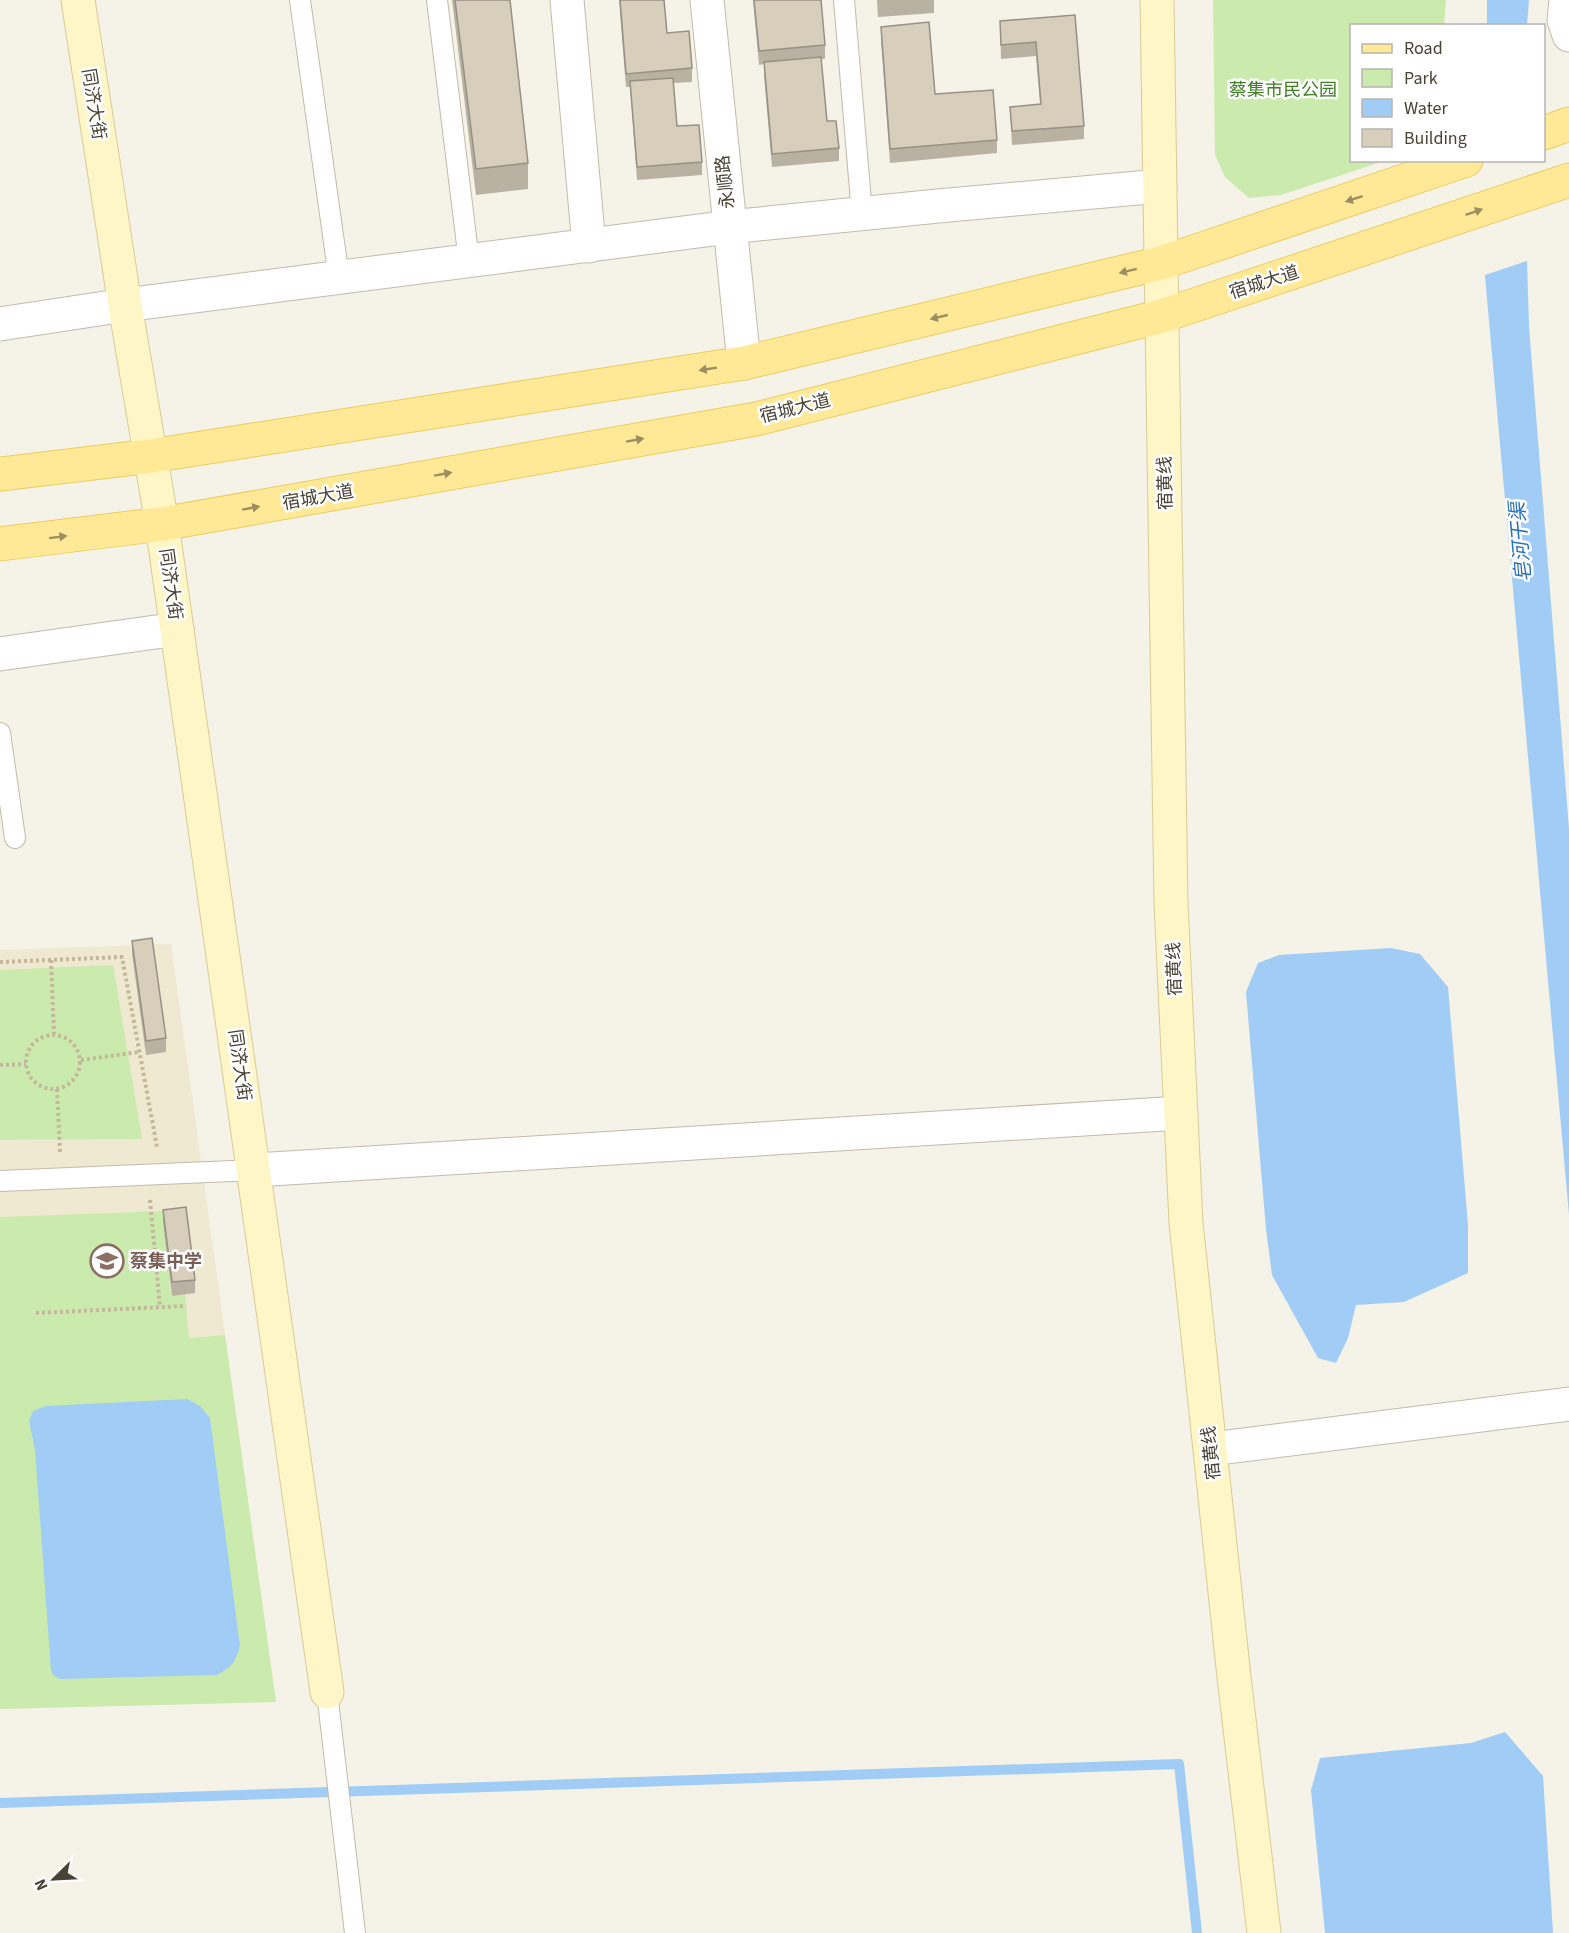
<svg xmlns="http://www.w3.org/2000/svg" width="1569" height="1933" font-family="'Source Sans 3','Noto Sans SC',sans-serif">
<rect width="100%" height="100%" fill="#f5f2e8"/>
<path fill="#efe9d1" d="M 171,944 L 276,1702 L 0,1709 L 0,950 Z"/>
<g fill="#cbebae">
<path d="M 1213,0 L 1446,0 L 1444,25 L 1352,26 L 1352,160 L 1384,161 L 1281,195 L 1249,198 L 1225,177 L 1215,155 Z"/>
<path d="M 113,965 L 142,1139 L 0,1140 L 0,970 Z"/>
<path d="M 163,1211 L 171,1296 L 185,1294 L 189,1338 L 225,1335 L 276,1702 L 0,1709 L 0,1217 Z"/>
</g>
<g fill="#a1ccf5">
<path d="M 1487,0 L 1529,0 L 1527,25 L 1487,25 Z"/>
<path d="M 1486,161 L 1524,161 L 1529,327 L 1569,829 L 1569,1215 L 1485,276 Z"/>
<path d="M 1391,948 L 1420,954 L 1448,987 L 1468,1225 L 1468,1273 L 1404,1302 L 1356,1305 L 1348,1338 L 1336,1363 L 1318,1358 L 1272,1275 L 1266,1229 L 1246,992 L 1258,963 L 1279,955 Z"/>
<path d="M 187,1399 L 200,1406 L 210,1418 L 240,1646 C 234,1664 234,1665 217,1675 L 60,1679 L 53,1675 L 51,1670 L 35,1450 L 29,1421 L 33,1411 L 46,1406 Z"/>
<path d="M 1505,1732 L 1543,1776 L 1553,1933 L 1325,1933 L 1311,1790 L 1320,1758 L 1471,1743 Z"/>
</g>
<path fill="#f5f2e8" d="M 1483,160 L 1527,160 L 1530,260 L 1482,276 Z"/>
<g fill="none" stroke-linecap="round" stroke-linejoin="round">
<path stroke="#a1ccf5" stroke-width="10" d="M 0,1803 L 1179,1764 L 1197,1933"/>
<defs>
<g id="lane">
<path d="M 300,0 L 339,278"/>
<path d="M 437,0 L 469,261"/>
<path d="M 844,0 L 862,214"/>
<path d="M 0,733 L 15,838"/>
<path d="M 0,1181 L 255,1170"/>
<path d="M 327,1692 L 355,1933"/>
</g>
<g id="street">
<path d="M 567,0 L 589,246"/>
<path d="M 707,0 L 744,363"/>
<path d="M 1566,0 L 1564,20 L 1569,35"/>
<path d="M 0,324 L 125,305 L 729,227 L 938,206 L 1160,186"/>
<path d="M 0,654 L 177,629"/>
<path d="M 255,1170 L 1181,1113"/>
<path d="M 1211,1449 L 1569,1404"/>
</g>
<g id="secondary">
<path d="M 78,0 L 125,305 L 162,524 L 327,1692"/>
<path d="M 1157,0 L 1171,903 L 1186,1223 L 1234,1677 L 1264,1933"/>
</g>
<g id="primary">
<path d="M 1544,133 L 1569,124"/>
<path d="M 0,474 L 151,456 L 744,363 L 1161,263 L 1466,160"/>
<path d="M 0,544 L 162,524 L 756,419 L 1162,316 L 1569,180"/>
</g>
</defs>
<use href="#lane" stroke="#c1bba9" stroke-width="22"/>
<use href="#street" stroke="#c1bba9" stroke-width="35"/>
<use href="#secondary" stroke="#d8cb95" stroke-width="35"/>
<use href="#primary" stroke="#ebcc5f" stroke-width="35"/>
<g stroke="#c4b89a" stroke-width="4" stroke-dasharray="3 3" stroke-linecap="butt">
<path d="M 51,960 L 54,1034"/>
<path d="M 0,962 L 122,957 L 157,1147"/>
<circle cx="53" cy="1062" r="27"/>
<path d="M 81,1060 L 139,1052"/>
<path d="M 0,1065 L 26,1064"/>
<path d="M 57,1089 L 60,1152"/>
<path d="M 150,1200 L 160,1307"/>
<path d="M 36,1313 L 186,1306"/>
</g>
<use href="#lane" stroke="#fff" stroke-width="20"/>
<use href="#street" stroke="#fff" stroke-width="33"/>
<use href="#secondary" stroke="#fff6c7" stroke-width="33"/>
<use href="#primary" stroke="#ffe996" stroke-width="33"/>
</g>
<g fill="#b9b2a2">
<path d="M 452,0 L 510,0 L 528,163 L 528,189 L 476,195 Z"/>
<path d="M 619,0 L 664,0 L 667,33 L 692,68 L 692,82 L 673,83 L 677,126 L 702,162 L 702,175 L 637,180 L 630,87 L 626,87 Z"/>
<path d="M 753,0 L 821,0 L 825,45 L 825,59 L 821,59 L 827,121 L 839,148 L 839,161 L 772,167 L 764,76 L 764,64 L 759,65 Z"/>
<path d="M 877,0 L 934,0 L 934,13 L 878,17 Z"/>
<path d="M 1075,15 L 1084,126 L 1084,139 L 1012,145 L 1010,107 L 1040,104 L 1036,56 L 1001,59 L 1000,21 Z"/>
<path d="M 881,27 L 935,94 L 997,140 L 997,153 L 890,163 L 881,40 Z"/>
<path d="M 132,941 L 166,1038 L 166,1052 L 146,1055 L 132,954 Z"/>
<path d="M 163,1210 L 195,1280 L 195,1293 L 172,1296 L 163,1223 Z"/>
</g>
<g fill="#d7cfbc" stroke="#969184" stroke-width="1.5">
<path d="M 455,0 L 510,0 L 528,163 L 476,169 Z"/>
<path d="M 620,0 L 664,0 L 667,33 L 689,31 L 692,68 L 626,74 Z"/>
<path d="M 754,0 L 821,0 L 825,45 L 759,51 Z"/>
<path d="M 1075,15 L 1084,126 L 1012,131 L 1010,107 L 1041,104 L 1036,42 L 1001,45 L 1000,21 Z"/>
<path d="M 929,22 L 935,94 L 993,90 L 997,140 L 890,149 L 881,27 Z"/>
<path d="M 821,57 L 827,121 L 836,121 L 839,148 L 772,154 L 764,62 Z"/>
<path d="M 673,78 L 677,126 L 699,125 L 702,162 L 637,167 L 630,81 Z"/>
<path d="M 152,938 L 166,1038 L 146,1041 L 132,941 Z"/>
<path d="M 186,1207 L 195,1280 L 172,1282 L 163,1210 Z"/>
</g>
<defs><path id="oneway-solid" d="M-6-.8H1V-3.2L6.5 0L1 3.2V.8H-6Z" transform="scale(1.5)"/></defs>
<g fill="#9b8e61">
<use href="#oneway-solid" transform="translate(1354 199) rotate(162)"/>
<use href="#oneway-solid" transform="translate(1474 212) rotate(-19)"/>
<use href="#oneway-solid" transform="translate(1128 271) rotate(166)"/>
<use href="#oneway-solid" transform="translate(939 317) rotate(167)"/>
<use href="#oneway-solid" transform="translate(708 369) rotate(171)"/>
<use href="#oneway-solid" transform="translate(635 440) rotate(-10)"/>
<use href="#oneway-solid" transform="translate(443 474) rotate(-10)"/>
<use href="#oneway-solid" transform="translate(251 508) rotate(-10)"/>
<use href="#oneway-solid" transform="translate(58 537) rotate(-7)"/>
</g>
<defs>
<symbol id="school-ring" viewBox="-11 -11 22 22"><circle r="9.5" fill="#fff" stroke="#8d6e63" stroke-width="1.5"/><path d="M0-5L7-2L0 1L-7-2ZM-4 1L0 2.5L4 1V4Q0 6-4 4Z" fill="#8d6e63"/></symbol>
</defs>
<g fill-rule="evenodd">
<use href="#school-ring" x="88" y="1242" width="38" height="38"/>
</g>
<g text-anchor="middle" stroke-width="5" stroke-linejoin="round" paint-order="stroke">
<g font-size="18" fill="#407f25" stroke="#fff">
<text x="1283" y="96">蔡集市民公园</text>
</g>
<g font-size="18" fill="#494336" stroke="#fff">
<text transform="translate(94 104) rotate(81)" y="6">同济大街</text>
<text transform="translate(725 182) rotate(-96)" y="6">永顺路</text>
<text transform="translate(1264 282) rotate(-18)" y="6">宿城大道</text>
<text transform="translate(795 408) rotate(-14)" y="6">宿城大道</text>
<text transform="translate(1165 483) rotate(-91)" y="6">宿黄线</text>
<text transform="translate(318 497) rotate(-10)" y="6">宿城大道</text>
<text transform="translate(171 584) rotate(82)" y="6">同济大街</text>
<text transform="translate(1174 969) rotate(-92)" y="6">宿黄线</text>
<text transform="translate(240 1065) rotate(82)" y="6">同济大街</text>
<text transform="translate(1211 1453) rotate(-96)" y="6">宿黄线</text>
</g>
<g font-size="18" font-weight="bold" fill="#785e54" stroke="#fff" text-anchor="start">
<text x="130" y="1267">蔡集中学</text>
</g>
<g font-size="20" font-style="italic" fill="#2872bc" stroke="#fff">
<text transform="translate(1520 542) rotate(-95)" y="7">皂河干渠</text>
</g>
</g>
<rect x="1350" y="24" width="195" height="138" fill="#ffffff" stroke="#b6b4af" stroke-width="1.5"/>
<rect x="1362" y="44" width="30" height="9" fill="#ffe996" stroke="#b6b4af" stroke-width="1.5"/>
<text x="1404" y="54" font-size="18" fill="#494336">Road</text>
<rect x="1362" y="69" width="30" height="18" fill="#cbebae" stroke="#b6b4af" stroke-width="1.5"/>
<text x="1404" y="84" font-size="18" fill="#494336">Park</text>
<rect x="1362" y="99" width="30" height="18" fill="#a1ccf5" stroke="#b6b4af" stroke-width="1.5"/>
<text x="1404" y="114" font-size="18" fill="#494336">Water</text>
<rect x="1362" y="129" width="30" height="18" fill="#d7cfbc" stroke="#b6b4af" stroke-width="1.5"/>
<text x="1404" y="144" font-size="18" fill="#494336">Building</text>
<g transform="translate(54 1879) rotate(246)" stroke="#ffffff" stroke-width="4.5" paint-order="stroke">
<path d="M0-4.5L10 22L0 15L-10 22Z" fill="#494336"/>
<text y="-9" font-size="16" font-weight="bold" text-anchor="middle" fill="#494336">N</text>
</g>
</svg>
